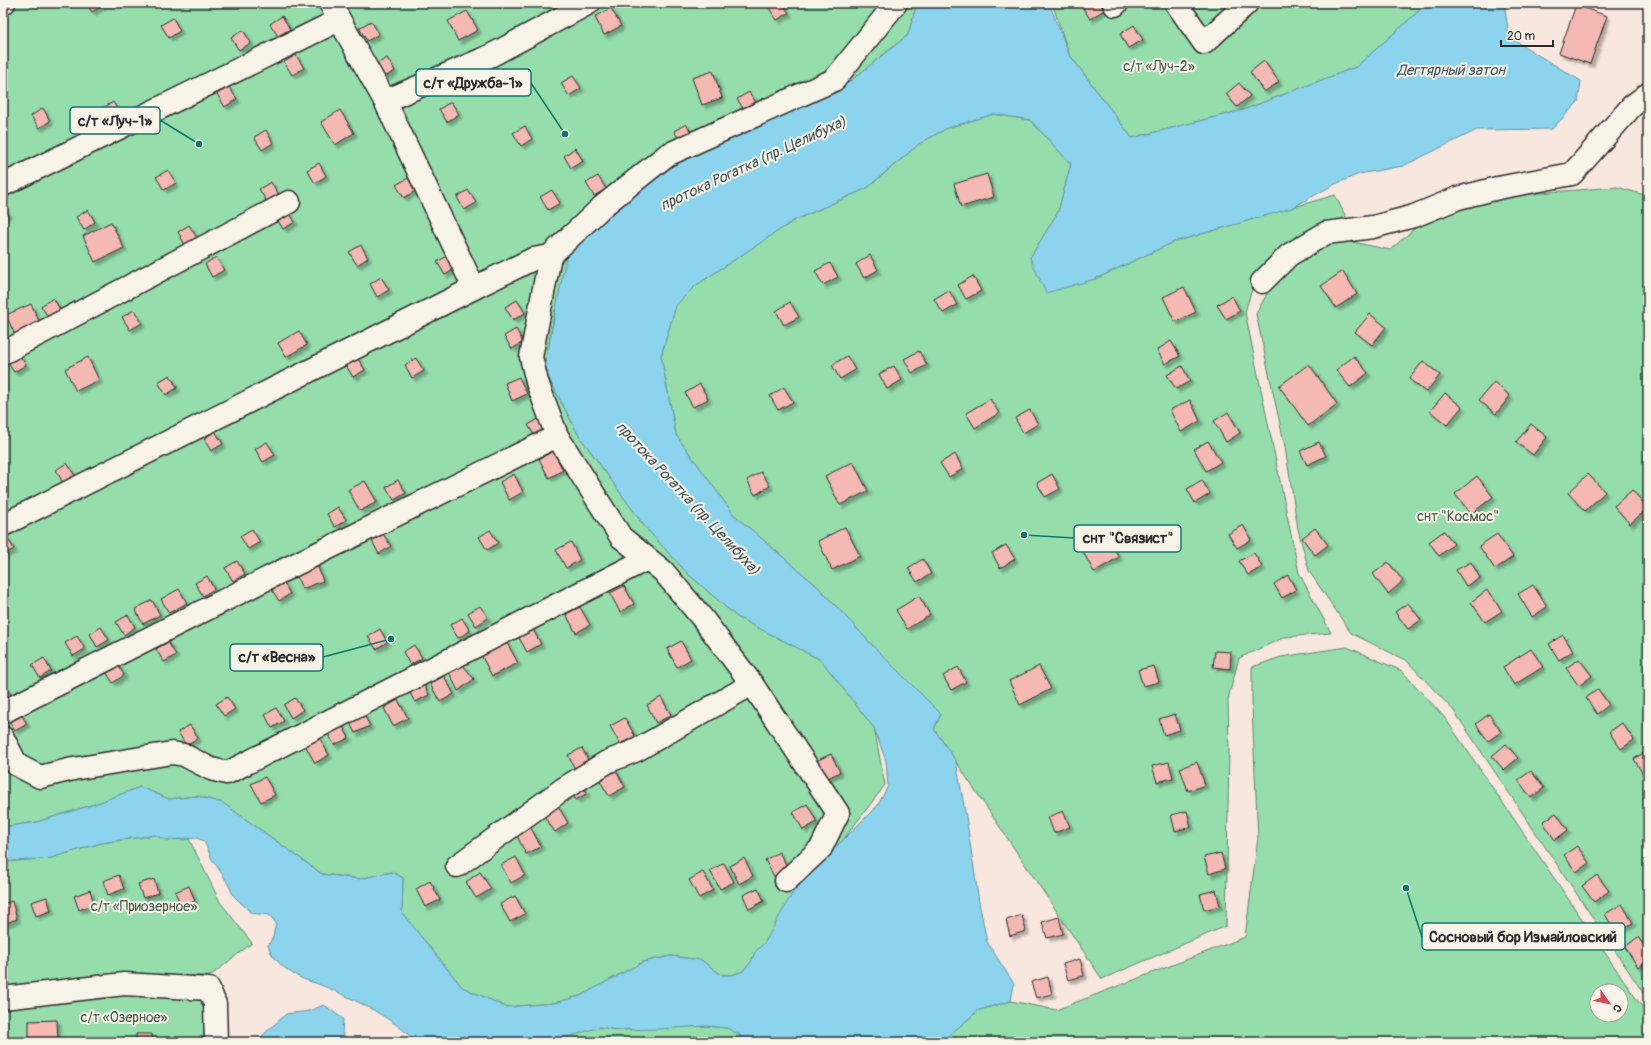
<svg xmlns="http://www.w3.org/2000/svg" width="1651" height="1045" font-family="Pangolin,sans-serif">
<defs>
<filter id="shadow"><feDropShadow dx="3.5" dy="3.5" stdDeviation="1" flood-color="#0004"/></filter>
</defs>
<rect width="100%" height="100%" fill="#f7e7de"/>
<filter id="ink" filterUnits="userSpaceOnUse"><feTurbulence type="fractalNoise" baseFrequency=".025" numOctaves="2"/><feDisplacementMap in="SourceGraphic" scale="8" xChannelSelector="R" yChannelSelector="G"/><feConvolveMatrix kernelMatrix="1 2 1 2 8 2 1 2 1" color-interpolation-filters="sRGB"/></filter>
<g filter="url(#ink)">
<g fill="#96ddac" stroke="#60846c" fill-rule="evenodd">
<path d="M 3,3 L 322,3 L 469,284 L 3,517 Z"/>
<path d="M 334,3 L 917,3 L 908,35 L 849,82 L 756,121 L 555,310 L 544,369 L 578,434 L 645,527 L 686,572 L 737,617 L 821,660 L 874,728 L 885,785 L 765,942 L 755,952 L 751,962 L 743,971 L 732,975 L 722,975 L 701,960 L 671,956 L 643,962 L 580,996 L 554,1003 L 506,1007 L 462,987 L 402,913 L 403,878 L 392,872 L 359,879 L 322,874 L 223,803 L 197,796 L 169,799 L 140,787 L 95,804 L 37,822 L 3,827 L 3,531 L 477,280 Z"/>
<path d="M 1052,3 L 1428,3 L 1356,67 L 1243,110 L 1132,138 L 1069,54 Z"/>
<path d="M 994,114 L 1030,120 L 1071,164 L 1058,212 L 1030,258 L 1095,279 L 1174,242 L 1335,195 L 1347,219 L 1311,232 L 1256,276 L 1245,312 L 1299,573 L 1331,633 L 1285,637 L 1239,658 L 1228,699 L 1229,748 L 1226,926 L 1102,979 L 934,729 L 941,714 L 875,648 L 817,586 L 734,515 L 676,435 L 661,356 L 676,305 L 695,286 L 793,221 L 867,188 L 919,144 L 947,128 Z"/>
<path d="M 1617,187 L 1648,196 L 1648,1000 L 1454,711 L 1407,661 L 1351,633 L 1309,571 L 1298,529 L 1285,447 L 1256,314 L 1271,286 L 1283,269 L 1311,251 L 1343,240 L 1390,250 L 1428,217 L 1488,199 L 1550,192 Z"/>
<path d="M 1347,647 L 1402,671 L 1445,718 L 1648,1016 L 1648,1042 L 941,1042 L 979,1010 L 1011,1001 L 1056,1010 L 1245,937 L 1258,838 L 1252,707 L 1252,667 L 1281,657 ZM 1597,991 L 1621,991 L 1621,1015 L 1597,1015 Z"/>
<path d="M 155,835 L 166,840 L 189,839 L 220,902 L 252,943 L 210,976 L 126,975 L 3,991 L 3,862 L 51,858 L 101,843 Z"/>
<path d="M 122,991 L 204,996 L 209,1042 L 3,1042 L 3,1005 Z"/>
<path d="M 705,1026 L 727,1028 L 740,1035 L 742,1042 L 540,1042 L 600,1027 L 617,1030 Z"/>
</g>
<g fill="#8cd4ed" stroke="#65909f">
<path d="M 917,3 L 1049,3 L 1069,54 L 1132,138 L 1243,110 L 1356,67 L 1428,3 L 1504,3 L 1509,36 L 1536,54 L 1581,81 L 1578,102 L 1552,129 L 1477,130 L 1403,166 L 1359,174 L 1333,185 L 1292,208 L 1174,242 L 1095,279 L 1046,293 L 1030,258 L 1058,212 L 1071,164 L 1030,120 L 994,114 L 947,128 L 919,144 L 867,188 L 793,221 L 695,286 L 676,305 L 661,356 L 676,435 L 734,515 L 817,586 L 875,648 L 941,714 L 934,729 L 956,761 L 967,823 L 979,902 L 987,942 L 1014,984 L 1011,1001 L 979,1010 L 941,1042 L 742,1042 L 740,1035 L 727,1028 L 705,1026 L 659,1029 L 617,1030 L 600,1027 L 571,1036 L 536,1042 L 414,1042 L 415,1041 C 397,1020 352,998 326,987 C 317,983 306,981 297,976 C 285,970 272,958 268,946 L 273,937 L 276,923 L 269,915 L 251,913 L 234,896 L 226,880 L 212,859 L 204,841 L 197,838 L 166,840 L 155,835 L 101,843 L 51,858 L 3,862 L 3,827 L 37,822 L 95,804 L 140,787 L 169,799 L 197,796 L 223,803 L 322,874 L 359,879 L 392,872 L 403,878 L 402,913 L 462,987 L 506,1007 L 554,1003 L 580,996 L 643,962 L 671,956 L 701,960 L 722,975 L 732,975 L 743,971 L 751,962 L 755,952 L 765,942 L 793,892 L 818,865 L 878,805 L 888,786 L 886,761 L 874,728 L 821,660 L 737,617 L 686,572 L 645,527 L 578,434 L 544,369 L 567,253 L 619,205 L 699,147 L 756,121 L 849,82 L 908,35 Z"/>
<path d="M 324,1005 L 343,1019 L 342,1033 L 349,1042 L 259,1042 L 263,1035 L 286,1014 L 309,1011 Z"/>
</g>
<g fill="#f5b9b4" stroke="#2b2b2b" filter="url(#shadow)">
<path d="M 86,3 L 102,3 L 103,5 L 92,12 Z"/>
<path d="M 777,3 L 782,3 L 789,13 L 777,20 L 769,8 Z"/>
<path d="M 1080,3 L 1100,3 L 1104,10 L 1090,19 Z"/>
<path d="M 1576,5 L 1607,16 L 1590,64 L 1559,53 Z"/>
<path d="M 611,8 L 621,26 L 604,35 L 595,17 Z"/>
<path d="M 467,11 L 478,30 L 458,41 L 448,21 Z"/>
<path d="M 282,16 L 290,29 L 278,36 L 270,24 Z"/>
<path d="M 173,18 L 180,31 L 169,38 L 161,25 Z"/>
<path d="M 371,21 L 379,34 L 367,41 L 359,28 Z"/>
<path d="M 1134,25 L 1143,40 L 1128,48 L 1120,34 Z"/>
<path d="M 243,30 L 251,43 L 239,50 L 231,38 Z"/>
<path d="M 296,55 L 304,68 L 292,75 L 284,62 Z"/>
<path d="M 387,58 L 395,71 L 383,78 L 375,65 Z"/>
<path d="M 1264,61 L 1279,82 L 1264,92 L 1250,72 Z"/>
<path d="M 713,71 L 722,98 L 702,105 L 692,78 Z"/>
<path d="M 573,76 L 581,88 L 569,96 L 561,83 Z"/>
<path d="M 1239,83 L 1250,96 L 1237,107 L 1226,94 Z"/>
<path d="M 229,87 L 237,99 L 225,107 L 217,94 Z"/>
<path d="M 749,92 L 757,104 L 745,111 L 737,99 Z"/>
<path d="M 113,102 L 121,115 L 109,122 L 101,109 Z"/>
<path d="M 451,102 L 459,114 L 447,122 L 439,109 Z"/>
<path d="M 43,108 L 50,121 L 39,128 L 31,116 Z"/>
<path d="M 340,110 L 354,133 L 335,145 L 321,122 Z"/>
<path d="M 686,124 L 694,137 L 682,144 L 674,131 Z"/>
<path d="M 525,126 L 532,139 L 521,146 L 513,133 Z"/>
<path d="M 266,130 L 273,143 L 262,150 L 254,137 Z"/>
<path d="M 575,148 L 583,161 L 571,168 L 564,156 Z"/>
<path d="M 319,163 L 326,176 L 315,183 L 307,170 Z"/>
<path d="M 168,170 L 176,183 L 164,190 L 156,177 Z"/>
<path d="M 987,174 L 994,197 L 961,207 L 954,184 Z"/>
<path d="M 598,176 L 606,189 L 594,196 L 586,183 Z"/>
<path d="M 408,178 L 415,191 L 404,198 L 396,185 Z"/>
<path d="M 271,182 L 279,195 L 267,202 L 259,189 Z"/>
<path d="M 468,190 L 476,203 L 464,210 L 457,197 Z"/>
<path d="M 552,190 L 560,203 L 548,210 L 540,197 Z"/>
<path d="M 3,205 L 8,214 L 3,217 Z"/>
<path d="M 287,209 L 295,222 L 283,229 L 275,216 Z"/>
<path d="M 88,210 L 95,222 L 84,230 L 76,217 Z"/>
<path d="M 111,222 L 124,248 L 95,262 L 83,236 Z"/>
<path d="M 189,225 L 197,238 L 185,245 L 178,232 Z"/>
<path d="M 361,245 L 368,258 L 357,265 L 349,252 Z"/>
<path d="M 449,255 L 456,268 L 445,275 L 437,262 Z"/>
<path d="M 870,255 L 878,270 L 864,278 L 856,264 Z"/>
<path d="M 216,257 L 224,270 L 212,277 L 205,264 Z"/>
<path d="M 830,263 L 838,277 L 823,285 L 815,271 Z"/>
<path d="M 1343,271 L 1357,294 L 1336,308 L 1321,286 Z"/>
<path d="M 973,276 L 981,291 L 966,299 L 958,285 Z"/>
<path d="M 381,277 L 389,290 L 377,297 L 370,284 Z"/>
<path d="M 1184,287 L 1196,312 L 1175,322 L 1163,297 Z"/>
<path d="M 949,290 L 957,305 L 943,313 L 934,299 Z"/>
<path d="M 1232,296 L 1240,311 L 1226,319 L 1217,305 Z"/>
<path d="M 53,298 L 61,311 L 49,318 L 41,306 Z"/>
<path d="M 517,300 L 525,313 L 513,320 L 505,307 Z"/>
<path d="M 790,302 L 799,317 L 784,325 L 776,311 Z"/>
<path d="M 31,304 L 40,323 L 15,335 L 6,315 Z"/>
<path d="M 134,310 L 142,323 L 130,330 L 122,317 Z"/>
<path d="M 1370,314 L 1386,327 L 1372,345 L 1355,332 Z"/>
<path d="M 516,329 L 523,342 L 512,349 L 504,336 Z"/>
<path d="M 299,331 L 307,345 L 286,357 L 278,343 Z"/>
<path d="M 1171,341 L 1180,356 L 1165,364 L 1157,350 Z"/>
<path d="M 919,351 L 927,365 L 912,373 L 904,359 Z"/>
<path d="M 18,353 L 26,365 L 14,372 L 6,360 Z"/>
<path d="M 847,356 L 855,370 L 840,379 L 832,365 Z"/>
<path d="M 1354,356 L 1368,373 L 1350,387 L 1336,370 Z"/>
<path d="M 88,357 L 99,380 L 76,391 L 65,369 Z"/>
<path d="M 357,357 L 365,370 L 353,377 L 345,364 Z"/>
<path d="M 416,358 L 424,371 L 412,378 L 405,365 Z"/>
<path d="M 1423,361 L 1440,375 L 1426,392 L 1409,379 Z"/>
<path d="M 1309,364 L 1337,404 L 1308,426 L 1279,386 Z"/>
<path d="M 894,366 L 902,380 L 887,389 L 879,374 Z"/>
<path d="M 1182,366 L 1190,381 L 1176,389 L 1167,375 Z"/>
<path d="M 170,375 L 177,388 L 166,395 L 158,382 Z"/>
<path d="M 519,377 L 527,394 L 512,401 L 505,383 Z"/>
<path d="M 1494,382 L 1510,396 L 1496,414 L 1479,400 Z"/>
<path d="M 700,384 L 708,399 L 693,407 L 685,393 Z"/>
<path d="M 784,387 L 793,402 L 778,410 L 770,396 Z"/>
<path d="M 1445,393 L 1462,407 L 1447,425 L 1430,411 Z"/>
<path d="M 990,399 L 999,413 L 975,428 L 966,413 Z"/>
<path d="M 1190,400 L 1200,421 L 1181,432 L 1170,410 Z"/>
<path d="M 1030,410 L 1038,424 L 1023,433 L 1015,418 Z"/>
<path d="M 1228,412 L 1240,433 L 1226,442 L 1214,421 Z"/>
<path d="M 540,418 L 547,431 L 536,438 L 528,425 Z"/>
<path d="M 1531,424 L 1547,437 L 1533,455 L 1516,442 Z"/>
<path d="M 215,431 L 223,444 L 211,451 L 204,439 Z"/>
<path d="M 1208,441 L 1221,462 L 1206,471 L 1194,449 Z"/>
<path d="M 267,442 L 275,455 L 263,462 L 255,449 Z"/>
<path d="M 1319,442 L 1326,456 L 1307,465 L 1300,451 Z"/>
<path d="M 553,451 L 563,470 L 549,478 L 539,459 Z"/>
<path d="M 955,454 L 963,469 L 949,477 L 940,463 Z"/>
<path d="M 853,462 L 868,491 L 840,505 L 825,476 Z"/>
<path d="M 67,463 L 75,476 L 63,483 L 56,470 Z"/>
<path d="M 761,472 L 770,486 L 755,495 L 747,480 Z"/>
<path d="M 514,474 L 523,492 L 509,500 L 500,482 Z"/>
<path d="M 1052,474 L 1060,489 L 1045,497 L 1037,483 Z"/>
<path d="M 1588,474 L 1605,492 L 1585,511 L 1568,493 Z"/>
<path d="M 1477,476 L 1493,497 L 1471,514 L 1455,494 Z"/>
<path d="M 398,480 L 406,493 L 394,500 L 386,487 Z"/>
<path d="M 1202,480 L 1210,494 L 1195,503 L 1187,489 Z"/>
<path d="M 365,481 L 377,502 L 360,511 L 348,490 Z"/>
<path d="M 1632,490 L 1648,508 L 1630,524 L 1614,506 Z"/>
<path d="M 338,507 L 346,520 L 335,527 L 327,514 Z"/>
<path d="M 1243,525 L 1251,540 L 1237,548 L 1228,534 Z"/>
<path d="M 845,527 L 860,556 L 832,570 L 818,541 Z"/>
<path d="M 1315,528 L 1328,545 L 1315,555 L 1302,538 Z"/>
<path d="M 252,529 L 260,542 L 248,549 L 240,536 Z"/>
<path d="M 490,530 L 498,543 L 487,550 L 479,537 Z"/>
<path d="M 1444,531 L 1454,544 L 1439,556 L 1429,542 Z"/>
<path d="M 383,534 L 391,546 L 379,554 L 372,541 Z"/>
<path d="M 1105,534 L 1119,557 L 1094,572 L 1081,548 Z"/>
<path d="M 1497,534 L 1513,557 L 1495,569 L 1479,546 Z"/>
<path d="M 6,536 L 14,549 L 3,555 L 3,537 Z"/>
<path d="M 571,542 L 580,560 L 566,568 L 556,550 Z"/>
<path d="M 1006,545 L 1015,559 L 1000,568 L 992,553 Z"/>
<path d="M 1254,553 L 1262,567 L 1248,575 L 1239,561 Z"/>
<path d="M 315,559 L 323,581 L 302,589 L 293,567 Z"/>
<path d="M 923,559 L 931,574 L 917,582 L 908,568 Z"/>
<path d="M 237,561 L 245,574 L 233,581 L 225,568 Z"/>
<path d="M 1388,562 L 1403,581 L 1388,594 L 1373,574 Z"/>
<path d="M 1471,562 L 1480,578 L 1466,586 L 1456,570 Z"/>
<path d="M 1288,575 L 1296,590 L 1282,598 L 1274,584 Z"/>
<path d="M 207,576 L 214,589 L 203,596 L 195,583 Z"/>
<path d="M 283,581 L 290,594 L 279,601 L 271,588 Z"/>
<path d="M 1533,585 L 1547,607 L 1532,617 L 1518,594 Z"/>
<path d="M 624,586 L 634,604 L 620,612 L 610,593 Z"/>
<path d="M 179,589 L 187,603 L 169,613 L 161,599 Z"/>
<path d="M 1487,590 L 1502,611 L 1485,622 L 1471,602 Z"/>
<path d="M 919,596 L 930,615 L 907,629 L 896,610 Z"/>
<path d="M 152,600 L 160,615 L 143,624 L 135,609 Z"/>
<path d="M 1408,603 L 1421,620 L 1408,629 L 1395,612 Z"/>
<path d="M 480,606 L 488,618 L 476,626 L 468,613 Z"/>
<path d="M 580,607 L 590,625 L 576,633 L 566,614 Z"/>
<path d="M 128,615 L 135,627 L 124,635 L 116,622 Z"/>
<path d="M 462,618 L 470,631 L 458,638 L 450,625 Z"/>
<path d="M 531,626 L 541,644 L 527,652 L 517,634 Z"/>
<path d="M 101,627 L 109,640 L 97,647 L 90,634 Z"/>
<path d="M 380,629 L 387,642 L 376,649 L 368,636 Z"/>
<path d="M 1563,635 L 1573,651 L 1559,660 L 1549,644 Z"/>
<path d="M 77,636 L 85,649 L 73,656 L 65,643 Z"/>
<path d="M 506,641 L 518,663 L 492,676 L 481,655 Z"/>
<path d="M 681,641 L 691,659 L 677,667 L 667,649 Z"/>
<path d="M 168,642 L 176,655 L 164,662 L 156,649 Z"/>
<path d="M 414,645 L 422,658 L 410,665 L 403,652 Z"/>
<path d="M 1531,649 L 1543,667 L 1514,685 L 1503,667 Z"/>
<path d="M 1215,651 L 1231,652 L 1230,669 L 1213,667 Z"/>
<path d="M 44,658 L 51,671 L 40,678 L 32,665 Z"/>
<path d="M 1579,659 L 1592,676 L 1579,686 L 1566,668 Z"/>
<path d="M 117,663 L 124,675 L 113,683 L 105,670 Z"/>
<path d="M 463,665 L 474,679 L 458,691 L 449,672 Z"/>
<path d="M 1039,666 L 1051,689 L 1020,705 L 1009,681 Z"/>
<path d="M 1154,666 L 1159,682 L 1143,686 L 1138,670 Z"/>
<path d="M 958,667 L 966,682 L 951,690 L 943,676 Z"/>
<path d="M 420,676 L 429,695 L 415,702 L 405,684 Z"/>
<path d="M 444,676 L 454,694 L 440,702 L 430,684 Z"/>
<path d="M 3,683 L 11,695 L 3,700 Z"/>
<path d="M 1598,689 L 1609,705 L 1597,714 L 1586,698 Z"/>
<path d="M 227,697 L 235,709 L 224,716 L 216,704 Z"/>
<path d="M 661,697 L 671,715 L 656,723 L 647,705 Z"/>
<path d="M 295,698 L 303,710 L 291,718 L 284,705 Z"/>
<path d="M 398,700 L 408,718 L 393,726 L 384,708 Z"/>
<path d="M 276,708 L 284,721 L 272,728 L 265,715 Z"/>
<path d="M 360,708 L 370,726 L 355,733 L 346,715 Z"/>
<path d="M 19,711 L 27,724 L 15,731 L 7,718 Z"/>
<path d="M 1175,714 L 1180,730 L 1164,735 L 1159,719 Z"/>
<path d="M 1489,714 L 1501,732 L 1488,741 L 1476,724 Z"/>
<path d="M 625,718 L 635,736 L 620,744 L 610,726 Z"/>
<path d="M 339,719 L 349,738 L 334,745 L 325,727 Z"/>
<path d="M 1622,723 L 1634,740 L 1621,749 L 1609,732 Z"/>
<path d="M 190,725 L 198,738 L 186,745 L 178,732 Z"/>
<path d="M 319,737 L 329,755 L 315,763 L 305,745 Z"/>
<path d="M 1506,744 L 1518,758 L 1504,770 L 1492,756 Z"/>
<path d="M 582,748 L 590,764 L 576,771 L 568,755 Z"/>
<path d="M 1648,750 L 1648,781 L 1647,781 L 1634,759 Z"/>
<path d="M 831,754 L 840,772 L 826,779 L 816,761 Z"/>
<path d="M 1169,762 L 1173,778 L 1157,782 L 1152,766 Z"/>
<path d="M 1197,762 L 1205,785 L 1188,791 L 1180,768 Z"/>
<path d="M 615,769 L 625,787 L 609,796 L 599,779 Z"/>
<path d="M 1531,771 L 1544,788 L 1531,798 L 1518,780 Z"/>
<path d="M 265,777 L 275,795 L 261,802 L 251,784 Z"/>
<path d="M 579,780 L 587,793 L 576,800 L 569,787 Z"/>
<path d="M 807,804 L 817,822 L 803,830 L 793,812 Z"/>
<path d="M 558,806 L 568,823 L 555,832 L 544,816 Z"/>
<path d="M 1063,811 L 1070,827 L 1054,833 L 1048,817 Z"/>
<path d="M 1187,811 L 1191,827 L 1175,831 L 1171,815 Z"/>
<path d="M 1556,813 L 1568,830 L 1555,840 L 1543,822 Z"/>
<path d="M 531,828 L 541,847 L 526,854 L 517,836 Z"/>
<path d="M 1577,846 L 1589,863 L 1576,872 L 1564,855 Z"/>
<path d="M 779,852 L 789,870 L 775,878 L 765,860 Z"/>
<path d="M 1221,853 L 1225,869 L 1209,874 L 1204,857 Z"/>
<path d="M 516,857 L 525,875 L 511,883 L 501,865 Z"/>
<path d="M 744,858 L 753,876 L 739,884 L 730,866 Z"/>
<path d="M 724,863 L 734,882 L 720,889 L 710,871 Z"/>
<path d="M 480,872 L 491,889 L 476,898 L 466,882 Z"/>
<path d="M 703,872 L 713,890 L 699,898 L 689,880 Z"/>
<path d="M 119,875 L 124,889 L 108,895 L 103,881 Z"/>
<path d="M 1597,875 L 1609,891 L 1594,902 L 1582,886 Z"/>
<path d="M 154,879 L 158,893 L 143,898 L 138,884 Z"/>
<path d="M 430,881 L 440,900 L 425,907 L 416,889 Z"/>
<path d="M 189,886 L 195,901 L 182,907 L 175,892 Z"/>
<path d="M 758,888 L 764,901 L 749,909 L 743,895 Z"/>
<path d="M 90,890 L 94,904 L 79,910 L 74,896 Z"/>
<path d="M 1216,890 L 1220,906 L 1204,910 L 1200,894 Z"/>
<path d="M 515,896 L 525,914 L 510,922 L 500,904 Z"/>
<path d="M 47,897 L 51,911 L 36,916 L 31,902 Z"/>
<path d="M 12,901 L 17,919 L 3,924 L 3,904 Z"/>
<path d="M 1622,904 L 1633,923 L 1616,933 L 1605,914 Z"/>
<path d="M 1022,915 L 1026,931 L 1010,936 L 1006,920 Z"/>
<path d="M 1059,917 L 1063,934 L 1047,938 L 1042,922 Z"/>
<path d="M 1638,937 L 1648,952 L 1648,960 L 1638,967 L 1625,947 Z"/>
<path d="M 1080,959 L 1084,976 L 1068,980 L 1063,964 Z"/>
<path d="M 1048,977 L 1052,994 L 1036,998 L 1031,982 Z"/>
<path d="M 57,1020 L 58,1042 L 29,1042 L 29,1021 Z"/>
<path d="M 136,1034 L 152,1034 L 153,1042 L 136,1042 Z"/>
</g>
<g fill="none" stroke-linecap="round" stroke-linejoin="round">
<defs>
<g id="minor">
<path d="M 3,3 L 4,3"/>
<path d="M 330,3 L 385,101 L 474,288"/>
<path d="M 1114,3 L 1115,5 L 1117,3"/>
<path d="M 1176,3 L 1204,43 L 1247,3"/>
<path d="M 385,101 L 490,56 L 589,3"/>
<path d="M 3,185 L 339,20"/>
<path d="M 550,256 L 531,357 L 537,382 L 557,436 L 621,537 L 663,571 L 703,619 L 752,684 L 838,813 L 821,848 L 786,881"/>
<path d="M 1262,282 L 1289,255 L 1326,233 L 1373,227 L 1414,216 L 1458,198 L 1498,188 L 1572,174 L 1632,106 L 1648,94"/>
<path d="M 3,353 L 289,202"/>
<path d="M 3,525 L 474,288 L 533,259 L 550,256 L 603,206 L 667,155 L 834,80 L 896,3"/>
<path d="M 3,712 L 286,569 L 557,436"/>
<path d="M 3,738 L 17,765 L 40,777 L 73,769 L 172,753 L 184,755 L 211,769 L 227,773 L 647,559"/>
<path d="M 457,866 L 563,789 L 607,762 L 637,750 L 752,684"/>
<path d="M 3,998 L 124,984 L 209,989 L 215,1004 L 216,1042"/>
</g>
</defs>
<use href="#minor" stroke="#2b2b2b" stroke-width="25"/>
<use href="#minor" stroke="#f7f3e8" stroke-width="22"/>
</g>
</g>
<g text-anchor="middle" stroke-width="4" stroke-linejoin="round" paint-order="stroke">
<g font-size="14" fill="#46584b" stroke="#f7f3e8">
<text x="1159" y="71">с/т «Луч-2»</text>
<text x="1458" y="521">снт "Космос"</text>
<text x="144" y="911">с/т «Приозерное»</text>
<text x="124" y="1022">с/т «Озерное»</text>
</g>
<g font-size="15" font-style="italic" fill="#43555c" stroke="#f7f3e8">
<text x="1451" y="75">Дегтярный затон</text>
<text transform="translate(753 163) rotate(-25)" y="5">протока Рогатка (пр. Целибуха)</text>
<text transform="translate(688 498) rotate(47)" y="5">протока Рогатка (пр. Целибуха)</text>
</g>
</g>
<path fill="none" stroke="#0f766e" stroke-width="1.5" d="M565 134L531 83M199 144L160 120M1024 535L1074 538M391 639L323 657M1406 888L1422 937"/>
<g fill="#0f766e" stroke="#f7f3e8" stroke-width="1.5">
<circle cx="565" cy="134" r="4"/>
<circle cx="199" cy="144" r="4"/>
<circle cx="1024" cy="535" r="4"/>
<circle cx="391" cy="639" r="4"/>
<circle cx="1406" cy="888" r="4"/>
</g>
<g fill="#f7f3e8" stroke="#0f766e" stroke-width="1.5">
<rect x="416" y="69" width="115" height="27" rx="4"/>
<rect x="70" y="107" width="90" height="27" rx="4"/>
<rect x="1074" y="525" width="107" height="27" rx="4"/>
<rect x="230" y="644" width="93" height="27" rx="4"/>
<rect x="1422" y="923" width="203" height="27" rx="4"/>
</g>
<g font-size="15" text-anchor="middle" font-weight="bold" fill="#2b2b2b">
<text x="473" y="88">с/т «Дружба-1»</text>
<text x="115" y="126">с/т «Луч-1»</text>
<text x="1128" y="543">снт "Связист"</text>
<text x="277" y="662">с/т «Весна»</text>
<text x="1523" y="942">Сосновый бор Измайловский</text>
</g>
<rect width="1651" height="1045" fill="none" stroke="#f7f3e8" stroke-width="16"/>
<rect x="8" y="8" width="1635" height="1029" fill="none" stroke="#2b2b2b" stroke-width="1.5" filter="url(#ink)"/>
<g transform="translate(1609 1003) rotate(123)"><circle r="19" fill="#f7f3e8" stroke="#a5a39c"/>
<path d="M0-3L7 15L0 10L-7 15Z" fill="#d1495b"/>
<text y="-6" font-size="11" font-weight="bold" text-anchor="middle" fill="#2b2b2b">С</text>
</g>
<path d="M1501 40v6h52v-6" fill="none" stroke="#2b2b2b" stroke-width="2"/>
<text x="1507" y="40" font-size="12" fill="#2b2b2b" stroke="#f7f3e8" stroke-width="3" paint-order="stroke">20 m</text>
</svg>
